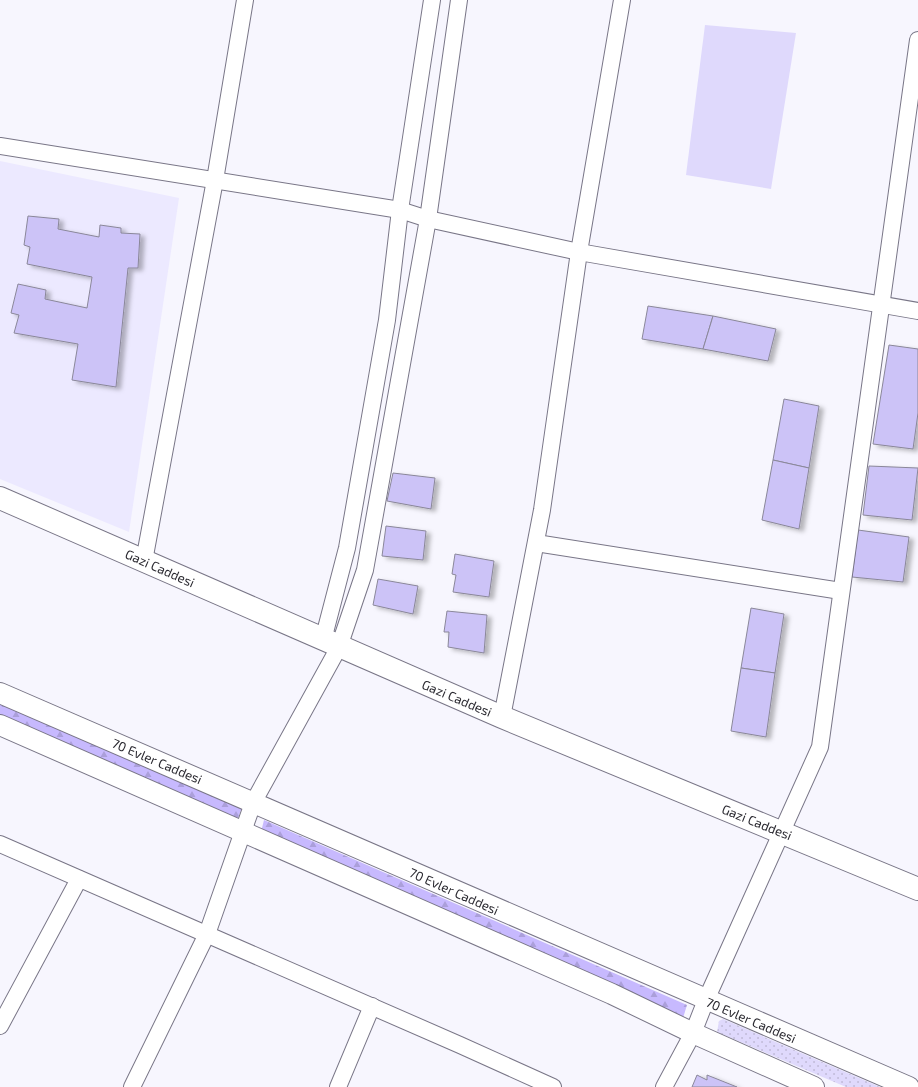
<svg xmlns="http://www.w3.org/2000/svg" width="918" height="1087" font-family="'Exo 2',sans-serif">
<defs>
<pattern id="grass-dots" width="8" height="8" patternUnits="userSpaceOnUse"><rect width="8" height="8" fill="#dfd9fc"/><path d="M2 2h.1M6 6h.1" fill="none" stroke="#c0bad8" stroke-width="1.8" stroke-linecap="round"/></pattern>
<pattern id="forest-firs" width="22" height="20" patternUnits="userSpaceOnUse"><rect width="22" height="20" fill="#c7b9fe"/><path d="M5 1l3.5 6h-7zM16 11l3.5 6h-7z" fill="#ab9fda"/></pattern>
<filter id="shadow"><feDropShadow dx="4.5" dy="2.5" stdDeviation="2" flood-color="#0004"/></filter>
</defs>
<rect width="100%" height="100%" fill="#f7f6fe"/>
<path fill="#ece9ff" d="M 0,161 L 179,198 L 129,532 L 0,479 Z"/>
<path fill="url(#grass-dots)" d="M 723,1019 L 880,1087 L 846,1087 L 717,1032 L 719,1021 Z"/>
<g fill="url(#forest-firs)">
<path d="M 0,702 L 242,807 L 237,821 L 0,718 Z"/>
<path d="M 264,820 L 687,1005 L 683,1018 L 261,832 Z"/>
</g>
<path fill="#dfd9fc" d="M 705,25 L 796,33 L 771,189 L 686,175 Z"/>
<g fill="#ccc3f7" stroke="#8a8799" filter="url(#shadow)">
<path d="M 28,216 L 59,219 L 58,229 L 99,237 L 100,225 L 121,228 L 121,233 L 140,234 L 138,268 L 128,268 L 116,387 L 72,380 L 78,344 L 14,333 L 19,315 L 11,313 L 18,284 L 46,290 L 45,299 L 87,308 L 92,277 L 27,264 L 30,247 L 24,245 Z"/>
<path d="M 648,306 L 713,316 L 703,349 L 642,339 Z"/>
<path d="M 713,316 L 776,329 L 768,361 L 703,349 Z"/>
<path d="M 889,345 L 918,349 L 918,413 L 913,449 L 873,444 Z"/>
<path d="M 784,399 L 819,406 L 809,468 L 773,460 Z"/>
<path d="M 773,460 L 809,468 L 799,529 L 762,520 Z"/>
<path d="M 869,466 L 918,468 L 912,520 L 863,515 Z"/>
<path d="M 393,473 L 435,478 L 431,509 L 387,501 Z"/>
<path d="M 386,526 L 426,531 L 423,560 L 382,556 Z"/>
<path d="M 858,530 L 909,537 L 903,582 L 852,577 Z"/>
<path d="M 455,554 L 494,561 L 489,597 L 453,592 L 456,575 L 452,574 Z"/>
<path d="M 378,579 L 418,586 L 413,614 L 373,605 Z"/>
<path d="M 751,608 L 784,614 L 775,673 L 741,668 Z"/>
<path d="M 447,611 L 487,615 L 484,653 L 448,647 L 449,632 L 444,632 Z"/>
<path d="M 741,668 L 775,673 L 766,737 L 731,731 Z"/>
<path d="M 697,1075 L 707,1080 L 707,1075 L 737,1087 L 692,1087 Z"/>
</g>
<g fill="none" stroke-linecap="round" stroke-linejoin="round">
<defs>
<g id="minor">
<path d="M 0,146 L 400,210 L 428,219 L 579,252 L 918,311"/>
<path d="M 536,543 L 841,591"/>
<path d="M 144,561 L 215,180 L 245,0"/>
<path d="M 323,640 L 347,548 L 387,320 L 400,210 L 432,0"/>
<path d="M 502,717 L 542,510 L 579,252 L 622,0"/>
<path d="M 0,844 L 460,1045 L 553,1087"/>
<path d="M 0,1026 L 79,879"/>
<path d="M 132,1087 L 207,934 L 253,803 L 339,647 L 365,570 L 428,219 L 459,0"/>
<path d="M 338,1087 L 372,1006"/>
<path d="M 664,1087 L 693,1033 L 706,1000 L 820,747 L 918,40"/>
</g>
<g id="tertiary">
<path d="M 0,693 L 909,1087"/>
<path d="M 0,725 L 612,994 L 693,1033 L 814,1087"/>
</g>
<path id="secondary" d="M 0,498 L 502,717 L 918,889"/>
</defs>
<use href="#minor" stroke="#797687" stroke-width="18"/>
<use href="#tertiary" stroke="#797687" stroke-width="22"/>
<use href="#secondary" stroke="#797687" stroke-width="24"/>
<use href="#minor" stroke="#fff" stroke-width="16"/>
<use href="#tertiary" stroke="#fff" stroke-width="20"/>
<use href="#secondary" stroke="#fff" stroke-width="22"/>
</g>
<g text-anchor="middle" stroke-width="4" stroke-linejoin="round" paint-order="stroke">
<g font-size="13" fill="#2a2930" stroke="#fff">
<text transform="translate(160 568) rotate(24)" y="5">Gazi Caddesi</text>
<text transform="translate(457 698) rotate(23)" y="5">Gazi Caddesi</text>
<text transform="translate(157 761) rotate(23)" y="5">70 Evler Caddesi</text>
<text transform="translate(757 822) rotate(22)" y="5">Gazi Caddesi</text>
<text transform="translate(454 891) rotate(24)" y="5">70 Evler Caddesi</text>
<text transform="translate(751 1020) rotate(23)" y="5">70 Evler Caddesi</text>
</g>
</g>
</svg>
